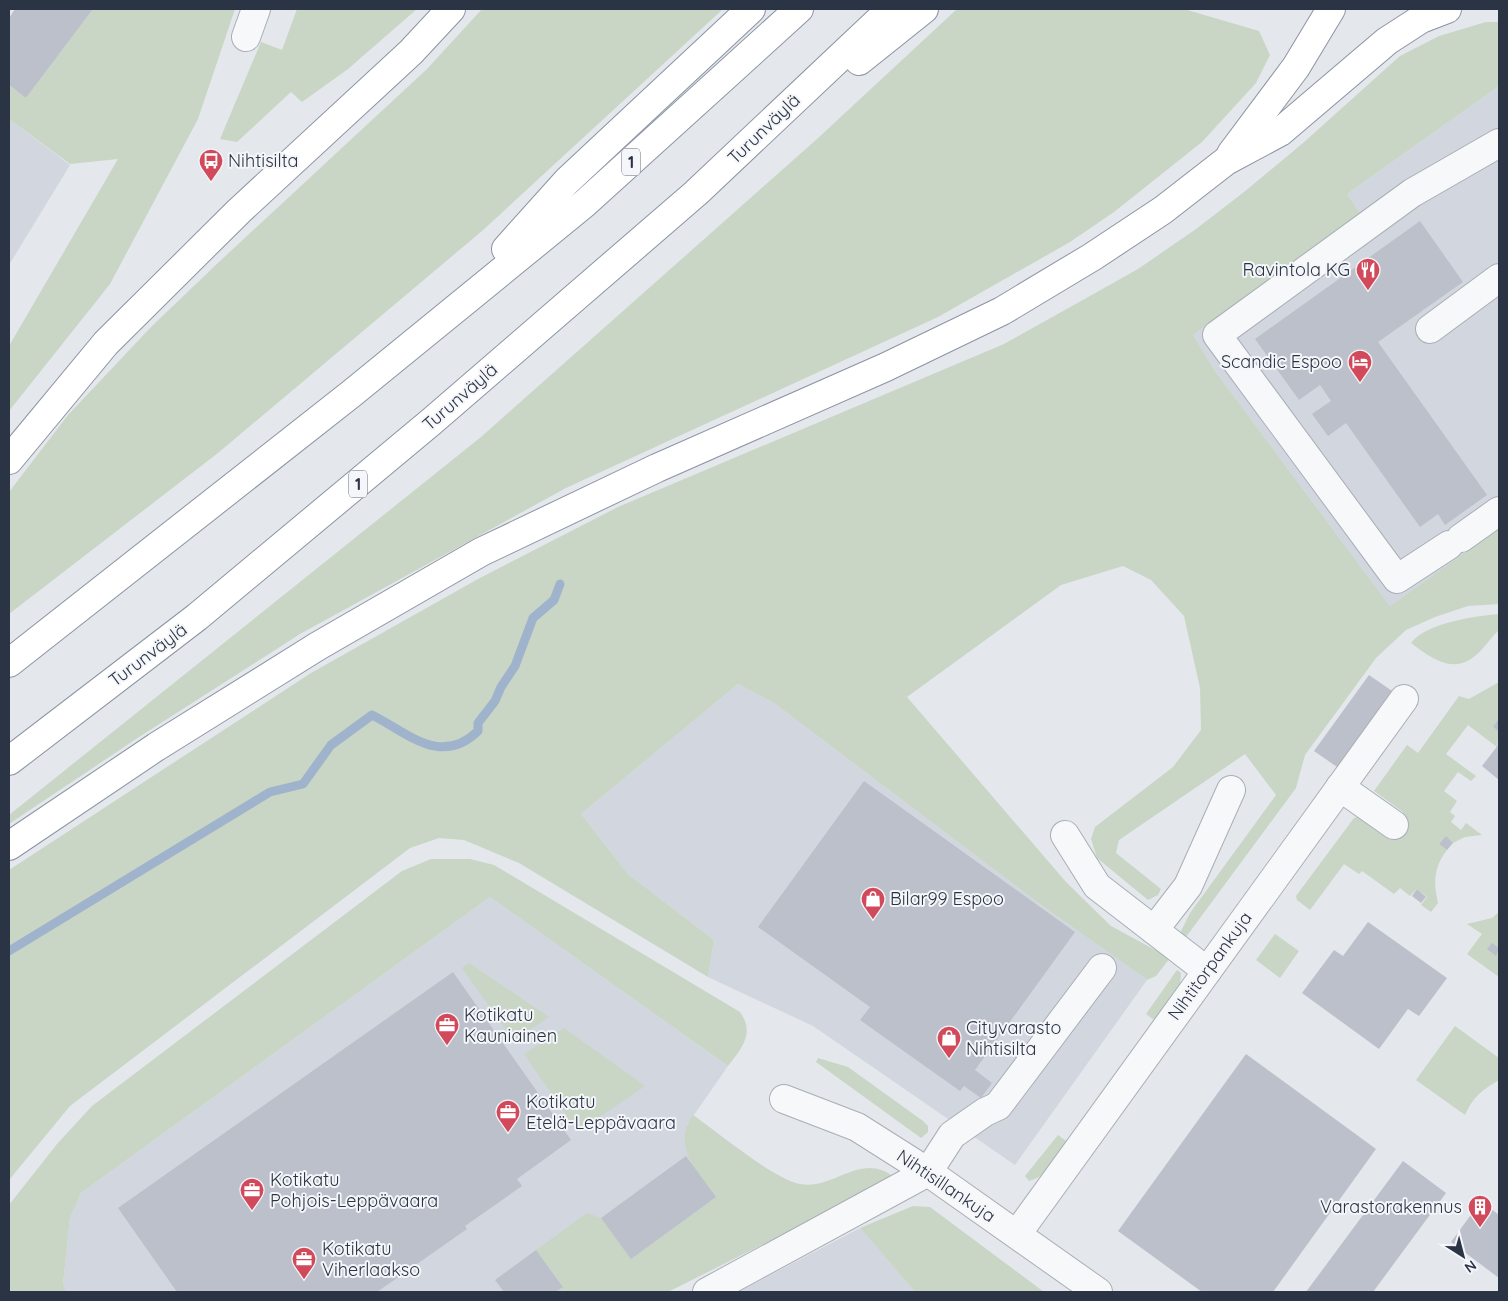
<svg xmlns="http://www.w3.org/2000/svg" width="1508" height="1301" font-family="Quicksand,sans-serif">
<rect width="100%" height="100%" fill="#e4e7ec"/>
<g fill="#d2d6de">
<path d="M 1499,86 L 1499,528 L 1390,606 L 1215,371 L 1193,335 L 1363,218 L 1347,194 Z"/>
<path d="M 9,119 L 70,165 L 9,265 Z"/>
<path d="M 738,684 L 774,703 L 1037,902 L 1147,980 L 1015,1165 L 813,1026 L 708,977 L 714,940 L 628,874 L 581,814 Z"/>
<path d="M 490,897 L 728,1066 L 687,1125 L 732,1157 L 631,1292 L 65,1292 L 63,1284 L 70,1218 L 81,1193 Z"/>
<path d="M 860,1228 L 915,1292 L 738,1292 Z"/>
</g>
<g fill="#c9d6c5">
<path d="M 93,9 L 235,9 L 198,119 L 110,284 L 9,411 L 9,346 L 118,159 L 70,164 L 9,119 L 9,85 L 26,98 Z"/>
<path d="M 297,9 L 417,9 L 348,69 L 302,102 L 291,92 L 237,142 L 220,139 L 261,42 L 282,50 Z"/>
<path d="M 482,9 L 723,9 L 482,231 L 218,453 L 9,614 L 9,492 L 68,415 L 152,326 L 220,261 L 427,69 Z"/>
<path d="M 957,9 L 1184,9 L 1259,31 L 1270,55 L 1256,83 L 1202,142 L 1114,212 L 1070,242 L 938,317 L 566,488 L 300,634 L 139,737 L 9,824 L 9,815 L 481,437 L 817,139 Z"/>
<path d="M 1486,22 L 1499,22 L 1499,86 L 1347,194 L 1363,218 L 1193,335 L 1215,371 L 1390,606 L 1499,528 L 1499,604 L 1468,606 L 1435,617 L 1406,630 L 1376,658 L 1305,755 L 1296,788 L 1186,937 L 1179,935 L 1190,913 L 1276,795 L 1245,754 L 1119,840 L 1116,853 L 1161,889 L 1158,895 L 1148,900 L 1097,858 L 1091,839 L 1095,827 L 1173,767 L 1201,730 L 1200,688 L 1184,616 L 1151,580 L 1123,566 L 1061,585 L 907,697 L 1066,882 L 1111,926 L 1170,958 L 1156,976 L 1147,980 L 1037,902 L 774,703 L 738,684 L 581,814 L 628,874 L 714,940 L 708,977 L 519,863 L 464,840 L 439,838 L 410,848 L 70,1106 L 9,1180 L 9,870 L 311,673 L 478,579 L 618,507 L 1004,344 L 1081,301 L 1138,269 L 1196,229 L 1244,192 L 1303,143 L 1400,56 L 1439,36 Z"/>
<path d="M 1499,614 L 1499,630 C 1490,638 1484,649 1475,656 C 1452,675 1430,657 1411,643 C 1426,623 1475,616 1499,614 Z"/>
<path d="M 1499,682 L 1499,718 L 1493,727 L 1499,732 L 1497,747 L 1468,725 L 1446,754 L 1476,776 L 1471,781 L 1458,772 L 1444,791 L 1457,801 L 1450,812 L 1455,816 L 1451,822 L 1461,830 L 1466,823 L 1482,835 L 1465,837 L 1453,843 L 1446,837 L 1439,844 L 1447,850 C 1434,867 1433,882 1438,903 L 1431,912 L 1421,905 L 1427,897 L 1417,889 L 1410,896 L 1400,888 L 1394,894 L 1362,871 L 1359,874 L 1344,864 L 1310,910 L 1297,900 L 1296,896 L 1354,818 L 1358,817 L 1385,837 L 1403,812 L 1374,791 L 1407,745 L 1418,753 L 1459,696 L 1469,699 Z"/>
<path d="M 431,859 L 470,859 L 494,865 L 740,1012 C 755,1033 742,1048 728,1066 L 490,897 L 81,1193 L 70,1218 L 63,1284 L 66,1292 L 9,1292 L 9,1205 L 57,1144 L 92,1106 L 402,871 Z"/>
<path d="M 1499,912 L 1499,977 L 1467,954 L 1482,934 L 1467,924 L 1492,918 Z"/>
<path d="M 1275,934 L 1299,951 L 1280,978 L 1256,960 Z"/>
<path d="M 469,963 L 549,1017 L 514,1041 L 462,968 Z"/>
<path d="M 1177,970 L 1181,973 L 1180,989 L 1157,1022 L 1146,1014 Z"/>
<path d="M 1455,1026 L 1499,1058 L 1499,1080 C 1483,1089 1472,1098 1465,1115 L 1416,1080 Z"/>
<path d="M 564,1028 L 645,1086 L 578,1132 L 524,1054 Z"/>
<path d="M 818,1058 L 848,1067 L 923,1121 L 928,1126 L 928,1132 L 921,1138 L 816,1062 Z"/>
<path d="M 693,1115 C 719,1133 772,1178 800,1184 C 834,1191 861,1150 895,1178 L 668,1292 L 555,1292 L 563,1286 L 536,1250 L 587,1213 L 601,1218 L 631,1259 L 715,1197 C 698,1172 671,1146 693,1115 Z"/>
<path d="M 1058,1135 L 1069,1143 C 1059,1157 1047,1177 1029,1181 L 1025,1176 Z"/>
<path d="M 913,1206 L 930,1207 L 1044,1292 L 915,1292 L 860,1228 Z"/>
</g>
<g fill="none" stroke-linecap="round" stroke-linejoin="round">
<path stroke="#9fb4cc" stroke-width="9" d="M 9,951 L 270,792 L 303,784 L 331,745 L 372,715 C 408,733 441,767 478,731 L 478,723 L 495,701 L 501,687 L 515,666 L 533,618 L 554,600 L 560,584"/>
</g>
<g fill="#bbc0ca">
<path d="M 15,9 L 93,9 L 26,98 L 9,85 L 9,18 Z"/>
<path d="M 1420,221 L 1463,282 L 1378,342 L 1487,495 L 1445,525 L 1438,514 L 1420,527 L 1346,423 L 1328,436 L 1312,414 L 1331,401 L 1320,385 L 1299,400 L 1255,339 Z"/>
<path d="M 1369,675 L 1395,693 L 1340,769 L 1314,751 Z"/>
<path d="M 1499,718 L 1499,732 L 1493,727 Z"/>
<path d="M 1499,744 L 1499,780 L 1482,766 Z"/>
<path d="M 864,781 L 1075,932 L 975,1070 L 992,1083 L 981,1098 L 964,1086 L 960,1091 L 860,1020 L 870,1007 L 758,927 Z"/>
<path d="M 1446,836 L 1453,843 L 1447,850 L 1439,844 Z"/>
<path d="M 1417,889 L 1426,897 L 1421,903 L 1412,896 Z"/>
<path d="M 1368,922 L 1447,978 L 1419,1016 L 1408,1009 L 1379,1049 L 1302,993 L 1334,950 L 1343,956 Z"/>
<path d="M 1492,943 L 1499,948 L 1496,956 L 1487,949 Z"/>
<path d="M 453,972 L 571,1140 L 517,1179 L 522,1186 L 465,1226 L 467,1229 L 377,1292 L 177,1292 L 118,1208 Z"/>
<path d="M 1246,1054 L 1376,1149 L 1273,1292 L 1202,1292 L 1118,1231 Z"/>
<path d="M 686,1156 L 716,1197 L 631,1259 L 601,1218 Z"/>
<path d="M 1403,1161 L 1446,1193 L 1373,1292 L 1306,1292 Z"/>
<path d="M 1481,1201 L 1499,1215 L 1499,1278 L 1451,1242 Z"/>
<path d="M 536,1250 L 563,1287 L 555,1292 L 504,1292 L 495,1280 Z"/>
</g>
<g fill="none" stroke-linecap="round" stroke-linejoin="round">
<defs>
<g id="minor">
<path d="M 246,37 L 256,9"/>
<path d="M 1430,329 L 1499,278"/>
<path d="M 1461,538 L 1499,511"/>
<path d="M 1449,545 L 1397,579 L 1217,335 L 1412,193 L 1499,143"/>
<path d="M 1340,787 L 1394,825"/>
<path d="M 1065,835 L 1097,886 L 1207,971"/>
<path d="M 1154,930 L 1188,886 L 1231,790"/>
<path d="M 784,1099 L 857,1127 L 928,1172 L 1098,1292"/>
<path d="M 1017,1234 L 1404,699"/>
<path d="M 707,1292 L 928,1172 L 952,1135 L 985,1112 L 998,1106 L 1102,968"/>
</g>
<g id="highway">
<path d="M 859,61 L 924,9"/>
<path d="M 1231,154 L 1296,67 L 1331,9"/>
<path d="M 506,249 L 567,181 L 751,9"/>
<path d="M 9,460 L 106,343 L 239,211 L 411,52 L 451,9"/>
<path d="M 9,663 L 351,394 L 584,204 L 799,9"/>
<path d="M 9,761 L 197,617 L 431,422 L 696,193 L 891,9"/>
<path d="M 9,846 L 156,747 L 318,646 L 481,552 L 657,468 L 886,367 L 1002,311 L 1092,257 L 1163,210 L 1226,161 L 1280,132 L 1387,41 L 1421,19 L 1447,9"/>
</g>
</defs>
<use href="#minor" stroke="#a9aeb7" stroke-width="30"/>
<use href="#highway" stroke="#8b94a3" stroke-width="30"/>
<use href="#minor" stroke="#f7f8fa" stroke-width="28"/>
<use href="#highway" stroke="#fff" stroke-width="28"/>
</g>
<defs>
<symbol id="bus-pin" viewBox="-11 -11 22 30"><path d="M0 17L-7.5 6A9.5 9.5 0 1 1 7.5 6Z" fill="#d1495b" stroke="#f4f6f9"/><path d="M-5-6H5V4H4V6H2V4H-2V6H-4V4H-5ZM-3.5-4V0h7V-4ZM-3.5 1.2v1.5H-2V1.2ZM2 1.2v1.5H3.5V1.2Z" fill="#fff"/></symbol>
<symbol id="restaurant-pin" viewBox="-11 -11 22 30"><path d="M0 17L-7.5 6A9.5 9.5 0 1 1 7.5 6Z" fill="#d1495b" stroke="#f4f6f9"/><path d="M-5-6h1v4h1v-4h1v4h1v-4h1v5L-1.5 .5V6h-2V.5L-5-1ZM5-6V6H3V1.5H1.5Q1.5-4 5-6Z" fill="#fff"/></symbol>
<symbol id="hotel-pin" viewBox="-11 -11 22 30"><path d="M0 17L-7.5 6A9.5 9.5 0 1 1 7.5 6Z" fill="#d1495b" stroke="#f4f6f9"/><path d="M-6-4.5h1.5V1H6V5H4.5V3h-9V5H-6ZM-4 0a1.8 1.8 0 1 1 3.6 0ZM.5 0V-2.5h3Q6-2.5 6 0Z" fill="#fff"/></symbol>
<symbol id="shop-pin" viewBox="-11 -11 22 30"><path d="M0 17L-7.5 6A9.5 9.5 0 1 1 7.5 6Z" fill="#d1495b" stroke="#f4f6f9"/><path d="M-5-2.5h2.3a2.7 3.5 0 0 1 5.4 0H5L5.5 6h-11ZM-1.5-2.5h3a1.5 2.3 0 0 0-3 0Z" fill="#fff"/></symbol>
<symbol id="office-pin" viewBox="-11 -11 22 30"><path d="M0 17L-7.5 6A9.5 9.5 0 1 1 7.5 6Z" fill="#d1495b" stroke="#f4f6f9"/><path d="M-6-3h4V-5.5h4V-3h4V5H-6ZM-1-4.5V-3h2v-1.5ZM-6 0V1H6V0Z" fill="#fff"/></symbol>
<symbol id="building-pin" viewBox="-11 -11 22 30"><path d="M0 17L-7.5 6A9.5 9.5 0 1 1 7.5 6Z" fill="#d1495b" stroke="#f4f6f9"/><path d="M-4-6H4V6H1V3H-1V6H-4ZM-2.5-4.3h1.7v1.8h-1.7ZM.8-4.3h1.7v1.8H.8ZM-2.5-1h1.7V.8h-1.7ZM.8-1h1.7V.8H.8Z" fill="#fff"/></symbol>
</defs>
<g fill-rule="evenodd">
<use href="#bus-pin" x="197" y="147" width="28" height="38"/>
<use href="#restaurant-pin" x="1354" y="256" width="28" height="38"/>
<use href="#hotel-pin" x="1346" y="348" width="28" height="38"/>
<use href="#shop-pin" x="859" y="885" width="28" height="38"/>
<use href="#office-pin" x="433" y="1011" width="28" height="38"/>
<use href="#shop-pin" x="935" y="1024" width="28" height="38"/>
<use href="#office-pin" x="494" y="1098" width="28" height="38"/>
<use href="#office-pin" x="238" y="1176" width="28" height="38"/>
<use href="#building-pin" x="1466" y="1193" width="28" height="38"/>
<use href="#office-pin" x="290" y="1245" width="28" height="38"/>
</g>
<g text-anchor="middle" stroke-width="4" stroke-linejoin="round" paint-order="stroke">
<g fill="#f4f6f9" stroke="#676e7b" stroke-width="1">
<rect x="622" y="148.5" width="18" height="27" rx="4"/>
<rect x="349" y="470.5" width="18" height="27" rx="4"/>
</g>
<g font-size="16" font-weight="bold" fill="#2b3445">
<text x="631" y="168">1</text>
<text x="358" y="490">1</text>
</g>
<g font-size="18" fill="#2b3445" stroke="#f4f6f9">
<text transform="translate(764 129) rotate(-44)" y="6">Turunväylä</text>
<text transform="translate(460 397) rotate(-41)" y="6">Turunväylä</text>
<text transform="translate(148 655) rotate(-37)" y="6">Turunväylä</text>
<text transform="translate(1210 966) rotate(-54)" y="6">Nihtitorpankuja</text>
<text transform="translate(946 1186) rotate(34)" y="6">Nihtisillankuja</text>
</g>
<g font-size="18" fill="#2b3445" stroke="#f4f6f9" text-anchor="start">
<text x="228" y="167">Nihtisilta</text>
<text x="1350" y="276" text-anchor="end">Ravintola KG</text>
<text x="1342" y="368" text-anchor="end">Scandic Espoo</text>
<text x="890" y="905">Bilar99 Espoo</text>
<text x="464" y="1021">Kotikatu<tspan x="464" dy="21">Kauniainen</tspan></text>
<text x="966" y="1034">Cityvarasto<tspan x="966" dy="21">Nihtisilta</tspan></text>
<text x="526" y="1108">Kotikatu<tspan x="526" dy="21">Etelä-Leppävaara</tspan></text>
<text x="270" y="1186">Kotikatu<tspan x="270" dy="21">Pohjois-Leppävaara</tspan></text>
<text x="1462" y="1213" text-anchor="end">Varastorakennus</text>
<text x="322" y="1255">Kotikatu<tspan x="322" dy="21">Viherlaakso</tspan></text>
</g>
</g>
<rect width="1508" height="1301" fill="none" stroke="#2b3445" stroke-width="20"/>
<g transform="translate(1463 1256) rotate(144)" stroke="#f4f6f9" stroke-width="4" paint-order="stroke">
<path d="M0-4L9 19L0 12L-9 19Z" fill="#2b3445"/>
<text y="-8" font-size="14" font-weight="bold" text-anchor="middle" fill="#2b3445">N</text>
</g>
</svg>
